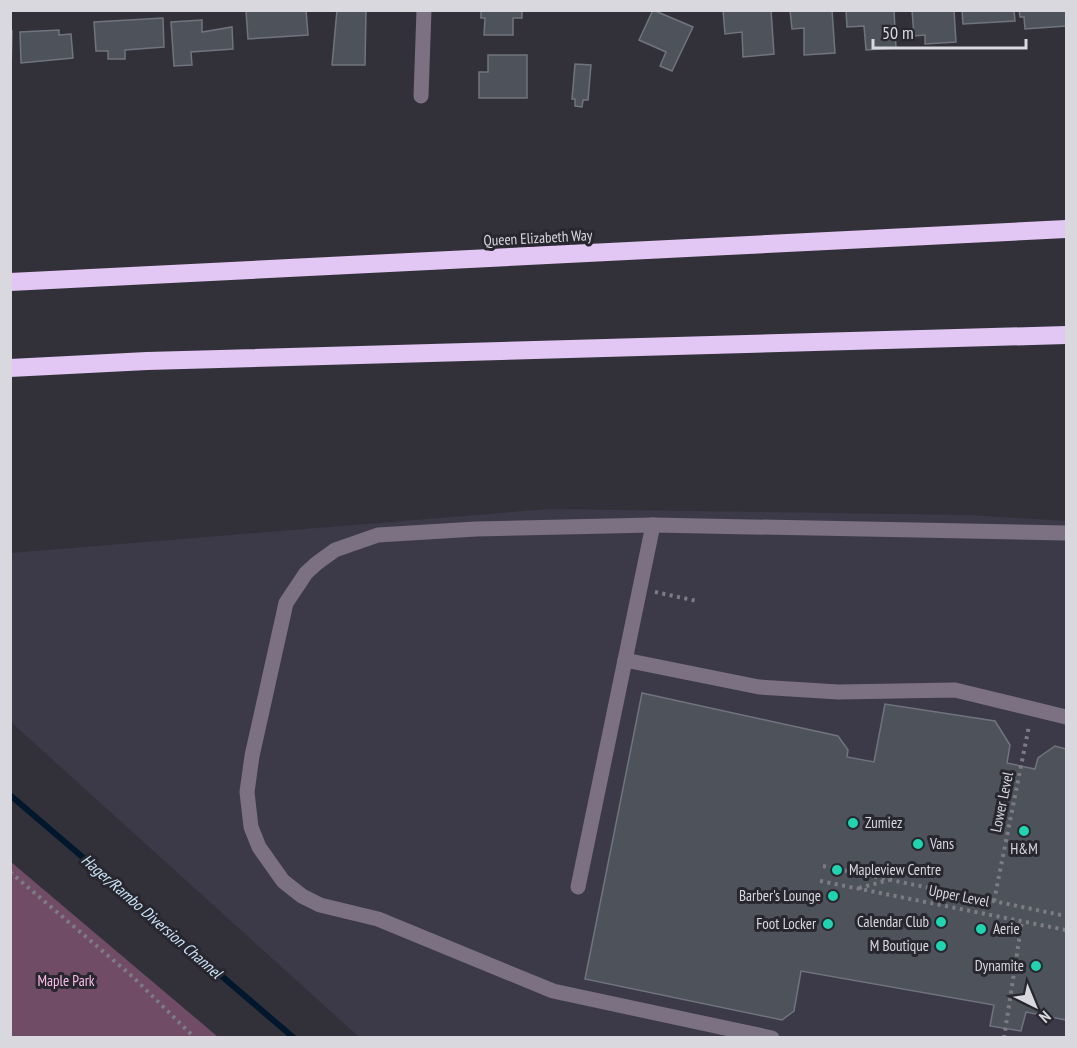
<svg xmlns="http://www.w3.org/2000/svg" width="1077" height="1048" font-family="'PT Sans Narrow',sans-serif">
<rect width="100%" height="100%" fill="#32313a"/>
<path fill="#3c3a49" d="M 549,509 L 968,515 L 1066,521 L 1066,1037 L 359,1037 L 11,722 L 11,553 Z"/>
<path fill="#704c67" d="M 11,862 L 218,1037 L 11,1037 Z"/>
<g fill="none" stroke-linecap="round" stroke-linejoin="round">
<path stroke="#00172c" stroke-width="6" d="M 10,795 L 294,1038"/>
</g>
<g fill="#4e525b" stroke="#70747e" stroke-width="1.5">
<path d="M 306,10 L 308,35 L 248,39 L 246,11 Z"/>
<path d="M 337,10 L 366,10 L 365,65 L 332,65 Z"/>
<path d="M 481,10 L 522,10 L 522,18 L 513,18 L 513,35 L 484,35 L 485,18 L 481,18 Z"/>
<path d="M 653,10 L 693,27 L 672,71 L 660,66 L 666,52 L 639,40 Z"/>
<path d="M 723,10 L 771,10 L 774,54 L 743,57 L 742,32 L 725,34 Z"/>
<path d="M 790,10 L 832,10 L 835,53 L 804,55 L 804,28 L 792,29 Z"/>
<path d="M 846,10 L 894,10 L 896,48 L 866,50 L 864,26 L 847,27 Z"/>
<path d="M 912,10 L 954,10 L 956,42 L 925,44 L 925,35 L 914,36 Z"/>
<path d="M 962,10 L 1014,10 L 1015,21 L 963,24 Z"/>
<path d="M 1019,10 L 1066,10 L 1066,26 L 1025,29 L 1024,17 L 1020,17 Z"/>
<path d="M 163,18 L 164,47 L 125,50 L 125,59 L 108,59 L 108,51 L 96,51 L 94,22 Z"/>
<path d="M 202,20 L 202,32 L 232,27 L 233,49 L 191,52 L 192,65 L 174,66 L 171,22 Z"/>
<path d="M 59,30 L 59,35 L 71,34 L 73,58 L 21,63 L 20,32 Z"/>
<path d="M 10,31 L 12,31 L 11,72 L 10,72 Z"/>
<path d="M 488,55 L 527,55 L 527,98 L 479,98 L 479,72 L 488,72 Z"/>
<path d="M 575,64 L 591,65 L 588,100 L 583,100 L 582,107 L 575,106 L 575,99 L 572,99 Z"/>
<path d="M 642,693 L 838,736 L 848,750 L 847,757 L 874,762 L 885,704 L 995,721 L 1010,745 L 1007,763 L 1035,769 L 1038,758 L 1055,746 L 1066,749 L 1066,1020 L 1026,1012 L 1021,1031 L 990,1026 L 994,1005 L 801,971 L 794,1011 L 782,1020 L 585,979 Z"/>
</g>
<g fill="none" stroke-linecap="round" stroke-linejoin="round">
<g stroke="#7d7c84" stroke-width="4" stroke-dasharray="3 4.5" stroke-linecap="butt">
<path d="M 655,592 L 697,601"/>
<path d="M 823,866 L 1066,916"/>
<path d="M 10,872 L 133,977 L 195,1038"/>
<path d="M 820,881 L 1066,930"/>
<path d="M 859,888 L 889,880"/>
<path d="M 994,901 L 1029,726"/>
<path d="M 1004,1038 L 1022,921"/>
</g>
<g stroke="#7c7083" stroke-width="15">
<path d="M 421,96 L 424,10"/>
<path d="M 625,660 L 759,687 L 838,692 L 955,690 L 1066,717"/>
<path d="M 578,887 L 653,525"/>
<path d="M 772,1038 L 553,991 L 378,919 L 320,905 L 302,896 L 283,881 L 259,847 L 251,827 L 247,792 L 252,756 L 286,603 L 306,573 L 317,563 L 335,550 L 378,535 L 476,529 L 653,525 L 1066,533"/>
</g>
<g stroke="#e2c6f3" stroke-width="18">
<path d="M 10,282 L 1066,229"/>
<path d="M 10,368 L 147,361 L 1066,335"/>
</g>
</g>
<g fill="#1dd5b1" stroke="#282730" stroke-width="2">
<circle cx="853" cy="823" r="6"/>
<circle cx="1024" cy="831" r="6"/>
<circle cx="918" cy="844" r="6"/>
<circle cx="837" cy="870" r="6"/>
<circle cx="833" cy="896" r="6"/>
<circle cx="941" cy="922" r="6"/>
<circle cx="828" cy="924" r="6"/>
<circle cx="981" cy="929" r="6"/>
<circle cx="941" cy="946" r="6"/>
<circle cx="1036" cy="966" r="6"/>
</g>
<g text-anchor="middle" stroke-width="6" stroke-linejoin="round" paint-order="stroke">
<g font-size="15" fill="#d8d8de" stroke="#282730">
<text transform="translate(538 238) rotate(-3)" y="5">Queen Elizabeth Way</text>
<text transform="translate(1002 802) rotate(-78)" y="5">Lower Level</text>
<text transform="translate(959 896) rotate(11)" y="5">Upper Level</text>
</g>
<g font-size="15" fill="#d8d8de" stroke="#282730" text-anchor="end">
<text x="865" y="828" text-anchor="start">Zumiez</text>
<text x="930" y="849" text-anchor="start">Vans</text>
<text x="1024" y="854" text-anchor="middle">H&amp;M</text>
<text x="849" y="875" text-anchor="start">Mapleview Centre</text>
<text x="821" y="901">Barber's Lounge</text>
<text x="929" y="927">Calendar Club</text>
<text x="816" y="929">Foot Locker</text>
<text x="993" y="934" text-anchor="start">Aerie</text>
<text x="929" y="951">M Boutique</text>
<text x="1024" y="971">Dynamite</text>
</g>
<g font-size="15" fill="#fdbbeb" stroke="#282730">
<text x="66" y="986">Maple Park</text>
</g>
<g font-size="16" font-style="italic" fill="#cae3f8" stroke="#282730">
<text transform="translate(152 916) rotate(41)" y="6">Hager/Rambo Diversion Channel</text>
</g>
</g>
<rect width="1077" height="1048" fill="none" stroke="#d8d8de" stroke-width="24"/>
<g transform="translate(1035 1006) rotate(137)" stroke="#282730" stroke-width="4.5" paint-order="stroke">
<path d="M0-4.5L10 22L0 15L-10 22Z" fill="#d8d8de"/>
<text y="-9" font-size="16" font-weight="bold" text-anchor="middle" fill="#d8d8de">N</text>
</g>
<path d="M873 39v9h153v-9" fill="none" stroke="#d8d8de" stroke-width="3"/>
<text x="882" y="39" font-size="18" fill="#d8d8de" stroke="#282730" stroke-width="4.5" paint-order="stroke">50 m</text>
</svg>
